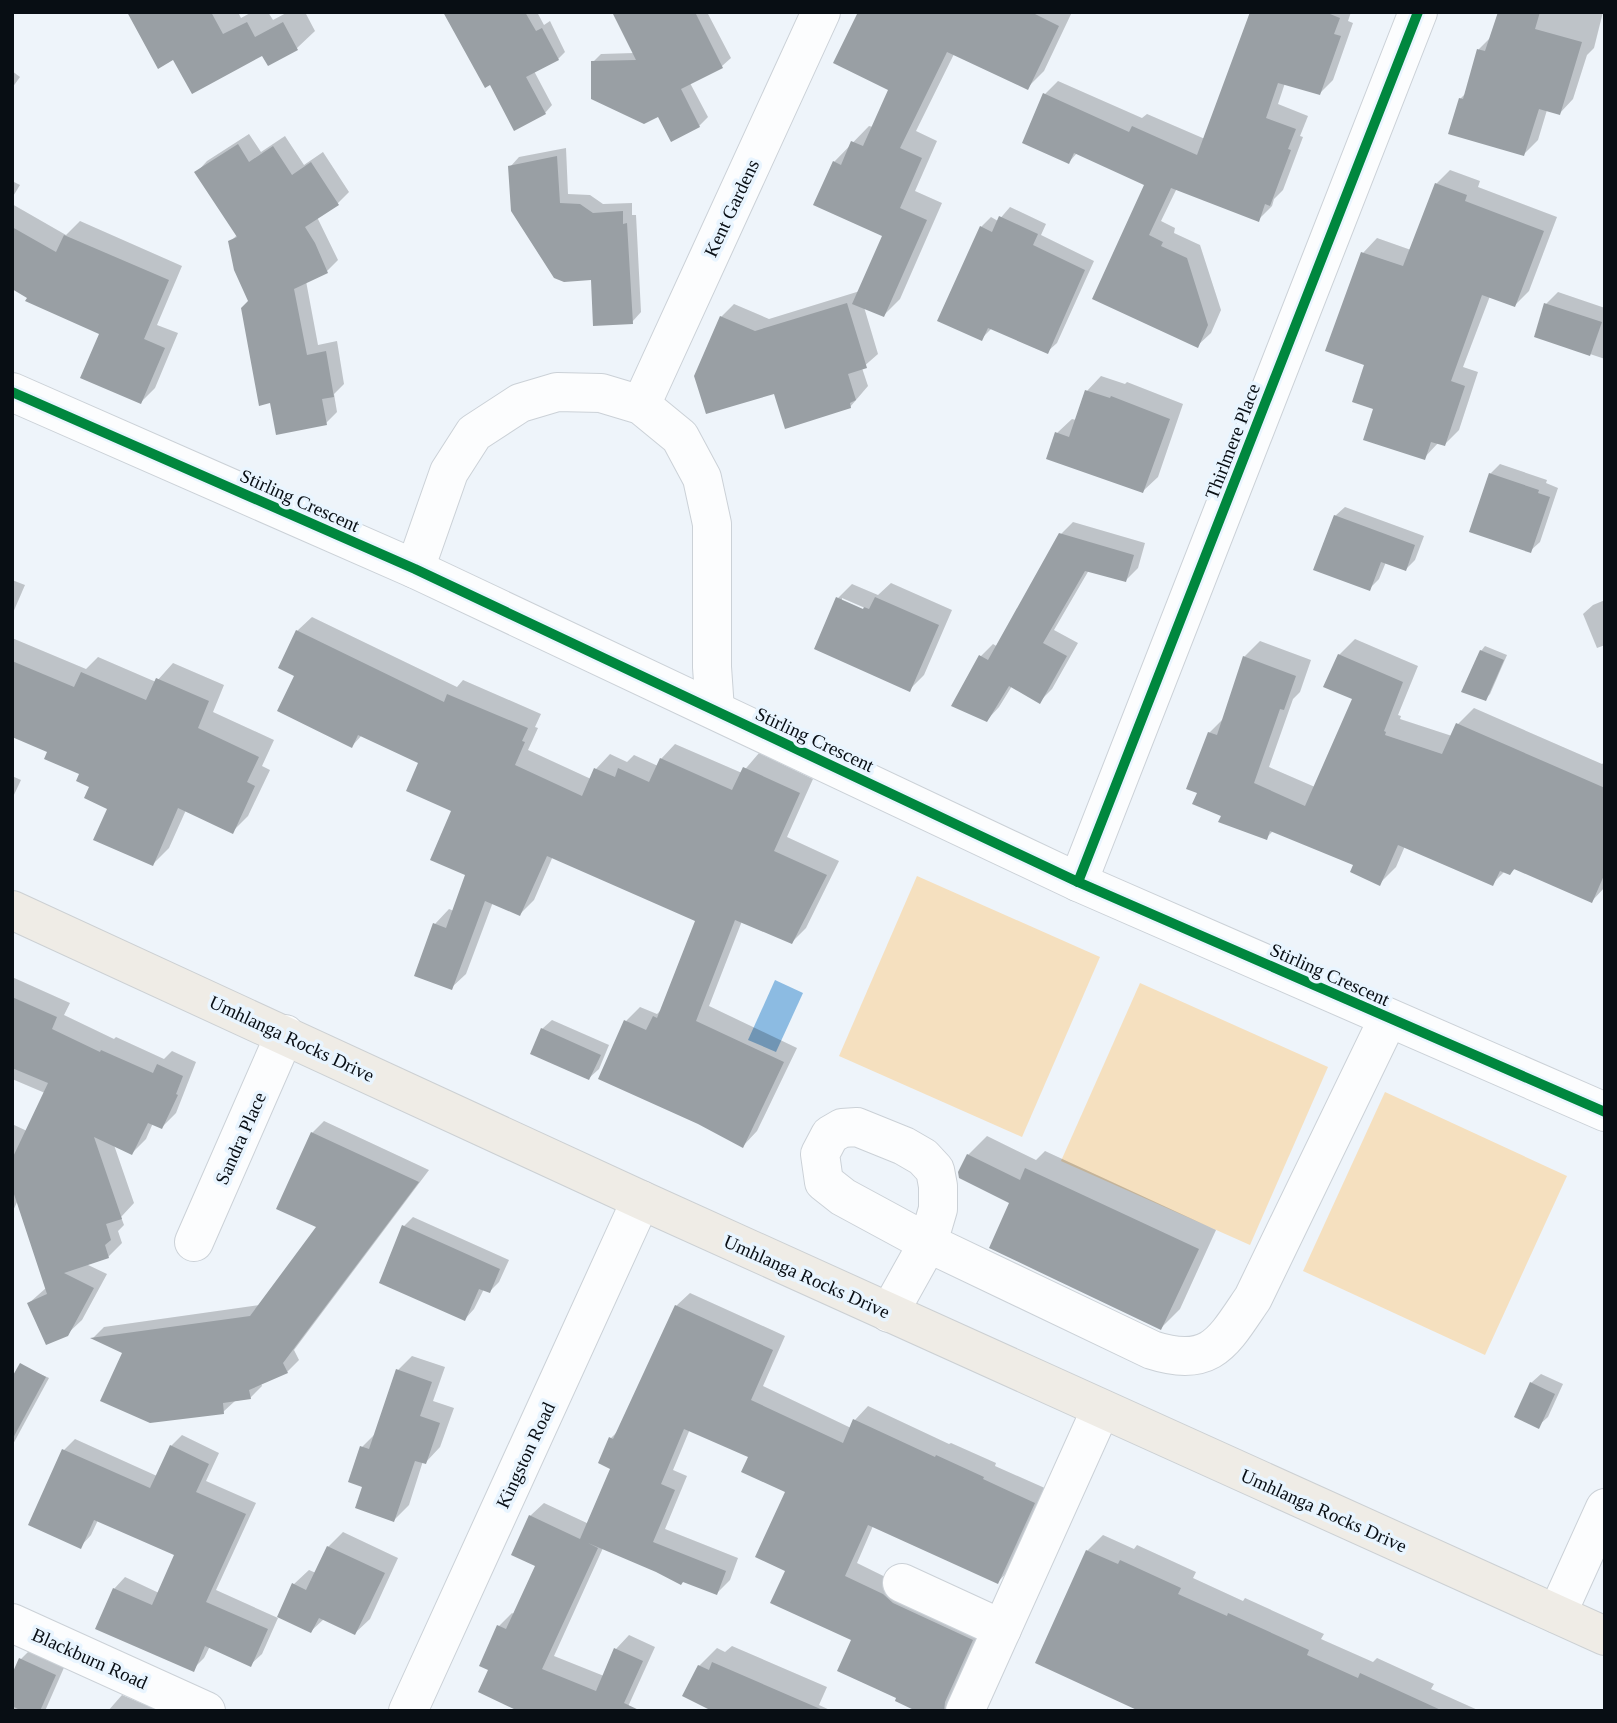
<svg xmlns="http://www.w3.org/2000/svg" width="1617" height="1723" font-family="'Times New Roman',serif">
<rect width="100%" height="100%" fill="#eef4fa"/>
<g fill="#f5e0bf">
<path d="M 917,876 L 1100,957 L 1022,1137 L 839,1056 Z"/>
<path d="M 1140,983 L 1328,1067 L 1250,1245 L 1061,1161 Z"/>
<path d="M 1385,1092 L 1567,1176 L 1485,1355 L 1303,1271 Z"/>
</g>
<path fill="#8cbbe2" d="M 775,980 L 803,993 L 776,1052 L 748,1040 Z"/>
<g fill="#0003" fill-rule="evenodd">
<path d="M 129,12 L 238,12 L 241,18 L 252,12 L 268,12 L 273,20 L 288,12 L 305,12 L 315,31 L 297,48 L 269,64 L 263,53 L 174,58 Z"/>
<path d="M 445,12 L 537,12 L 544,25 L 550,21 L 565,52 L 558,59 L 534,71 L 552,105 L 545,113 L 491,83 Z"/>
<path d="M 623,12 L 707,12 L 731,58 L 722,66 L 690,83 L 708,117 L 699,126 L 658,114 L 593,62 L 601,54 L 634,53 Z"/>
<path d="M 860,12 L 1072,12 L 1044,71 L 1027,88 L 954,54 L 916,131 L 937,141 L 915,191 L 942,203 L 900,299 L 884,315 L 864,307 L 878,354 L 862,368 L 868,386 L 850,407 L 775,392 L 721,317 L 734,304 L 769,319 L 860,291 L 884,235 L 834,162 L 869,126 L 873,127 L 890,89 Z"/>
<path d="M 1252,12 L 1351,12 L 1348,21 L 1353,23 L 1333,80 L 1320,93 L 1285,83 L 1278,104 L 1308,116 L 1300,136 L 1303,137 L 1283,190 L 1274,199 L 1272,206 L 1258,220 L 1177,188 L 1161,221 L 1175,228 L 1174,233 L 1200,245 L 1221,310 L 1211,333 L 1197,346 L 1094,298 L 1147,184 L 1077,153 L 1069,162 L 1045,94 L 1058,81 L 1142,118 L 1147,114 L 1205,139 Z"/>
<path d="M 1500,12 L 1603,12 L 1594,48 L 1587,55 L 1573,99 L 1560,113 L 1547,110 L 1538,140 L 1524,154 L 1460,99 L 1467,92 L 1479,49 L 1492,36 Z"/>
<path d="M 12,71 L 20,77 L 12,88 Z"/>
<path d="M 249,134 L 261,152 L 285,136 L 304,165 L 323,152 L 349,192 L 338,203 L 317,217 L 338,260 L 327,271 L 306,281 L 318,345 L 337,341 L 344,384 L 334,394 L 337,412 L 326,423 L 250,301 L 230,242 L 237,235 L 196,173 L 207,161 Z"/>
<path d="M 566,148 L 568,194 L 590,195 L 603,204 L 632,203 L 632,215 L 636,215 L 641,312 L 632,322 L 592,278 L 510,167 L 519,157 Z"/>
<path d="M 1450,170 L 1480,181 L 1478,187 L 1557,217 L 1529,291 L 1515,305 L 1490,296 L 1463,367 L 1478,372 L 1459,430 L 1445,444 L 1439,442 L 1424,458 L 1375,408 L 1367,364 L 1327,350 L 1363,253 L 1377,238 L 1411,250 L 1436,184 Z"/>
<path d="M 12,181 L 20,185 L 12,198 Z"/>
<path d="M 12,204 L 66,235 L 80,221 L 182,266 L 157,325 L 178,333 L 155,388 L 141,402 L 101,333 L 12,287 Z"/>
<path d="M 1010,207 L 1046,224 L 1041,235 L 1094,261 L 1057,343 L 1047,352 L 992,328 L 981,339 L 981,227 L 991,217 L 998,221 Z"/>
<path d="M 1558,292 L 1605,308 L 1605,359 L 1536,336 L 1546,304 Z"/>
<path d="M 1101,376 L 1125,384 L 1127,382 L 1183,404 L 1158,477 L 1143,491 L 1057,433 L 1072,419 L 1076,420 L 1087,391 Z"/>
<path d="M 1500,464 L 1547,480 L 1546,483 L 1558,488 L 1540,542 L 1530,551 L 1490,474 Z"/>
<path d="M 1345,507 L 1424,536 L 1415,560 L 1406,569 L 1386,562 L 1379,579 L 1369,589 L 1335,516 Z"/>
<path d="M 1073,522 L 1145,543 L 1138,568 L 1125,581 L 1089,570 L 1054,630 L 1078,643 L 1052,689 L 1040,701 L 1012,686 L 999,707 L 987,720 L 953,705 L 981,656 L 993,644 L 998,647 L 1061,534 Z"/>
<path d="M 12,580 L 25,585 L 12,615 Z"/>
<path d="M 891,583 L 952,610 L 924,675 L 909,690 L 838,598 L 852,584 L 878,595 ZM 842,598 L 872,611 L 870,614 L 842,602 Z"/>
<path d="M 1605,600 L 1605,645 L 1597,648 L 1583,614 L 1593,605 Z"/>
<path d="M 312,617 L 457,687 L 463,680 L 541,714 L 535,727 L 538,728 L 528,750 L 591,779 L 596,769 L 610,754 L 627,762 L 634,755 L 658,766 L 661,759 L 675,744 L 742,773 L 759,753 L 813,779 L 787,837 L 839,861 L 806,928 L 792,942 L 742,921 L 709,1006 L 797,1048 L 757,1131 L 743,1146 L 626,1021 L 640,1007 L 657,1014 L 662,1009 L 697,920 L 553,856 L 534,900 L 520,914 L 493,902 L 466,974 L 451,988 L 416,975 L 435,924 L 449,909 L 454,911 L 468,874 L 454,810 L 420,762 L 362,735 L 352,746 L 296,675 L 297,631 Z"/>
<path d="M 12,638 L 86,669 L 98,657 L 156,682 L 173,663 L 224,685 L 213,712 L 274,740 L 262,766 L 270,770 L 248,816 L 232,832 L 186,810 L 169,848 L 153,864 L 81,773 L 49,751 L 12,735 Z"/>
<path d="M 1355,639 L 1418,666 L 1398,715 L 1401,716 L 1400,719 L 1452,736 L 1458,724 L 1474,708 L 1602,764 L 1605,762 L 1605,887 L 1592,901 L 1516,868 L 1510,873 L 1505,871 L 1492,884 L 1405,846 L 1396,867 L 1380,883 L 1355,864 L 1274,830 L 1266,838 L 1223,815 L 1199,792 L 1209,733 L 1224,718 L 1244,657 L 1260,641 L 1311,660 L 1300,692 L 1293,699 L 1269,767 L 1315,787 L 1354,698 L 1339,655 Z"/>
<path d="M 1485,646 L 1507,655 L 1490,694 L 1485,699 L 1481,651 Z"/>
<path d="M 12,776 L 21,780 L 12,799 Z"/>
<path d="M 12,977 L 70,1003 L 64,1015 L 114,1039 L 116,1037 L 164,1059 L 172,1051 L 196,1062 L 176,1113 L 162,1127 L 153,1123 L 146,1139 L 132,1153 L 114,1145 L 134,1203 L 121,1217 L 124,1225 L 118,1231 L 122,1243 L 108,1257 L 86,1264 L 107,1274 L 82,1320 L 67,1334 L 29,1303 L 46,1288 L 18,1200 L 12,1213 L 12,1124 L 27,1131 L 45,1093 L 12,1079 Z"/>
<path d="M 552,1020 L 609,1045 L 599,1069 L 589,1078 L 542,1029 Z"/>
<path d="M 324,1121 L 429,1170 L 294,1350 L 299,1360 L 287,1372 L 261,1383 L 262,1386 L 250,1398 L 235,1401 L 223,1412 L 125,1352 L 93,1338 L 104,1327 L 260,1305 L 318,1226 L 312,1133 Z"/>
<path d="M 987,1136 L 1036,1160 L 1045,1151 L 1216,1230 L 1180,1309 L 1161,1328 L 1012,1202 L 968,1155 Z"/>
<path d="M 413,1217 L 509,1260 L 499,1282 L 490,1291 L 484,1289 L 474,1309 L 465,1319 L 404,1226 Z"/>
<path d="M 690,1293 L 785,1336 L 763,1386 L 851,1428 L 855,1420 L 868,1406 L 949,1444 L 951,1443 L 996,1463 L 995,1466 L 1047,1489 L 1011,1568 L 998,1582 L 873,1526 L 857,1563 L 985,1626 L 951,1711 L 921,1711 L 899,1697 L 853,1640 L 787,1570 L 787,1491 L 750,1456 L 690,1429 L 673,1470 L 687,1476 L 665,1529 L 738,1558 L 730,1580 L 717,1593 L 603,1548 L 554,1656 L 604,1676 L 616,1649 L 629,1635 L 655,1647 L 626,1711 L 490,1669 L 499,1626 L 512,1613 L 514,1614 L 537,1565 L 530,1516 L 544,1503 L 589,1524 L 613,1468 L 611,1438 L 620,1429 L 676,1306 Z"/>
<path d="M 412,1356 L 445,1367 L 433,1401 L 454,1408 L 440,1447 L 426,1462 L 423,1461 L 409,1505 L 394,1520 L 364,1486 L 362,1447 L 377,1432 L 398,1370 Z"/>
<path d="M 24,1367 L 49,1378 L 12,1446 L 12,1381 Z"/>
<path d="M 1541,1374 L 1563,1384 L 1548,1417 L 1538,1426 L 1531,1383 Z"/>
<path d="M 182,1435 L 219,1453 L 206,1481 L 256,1503 L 216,1590 L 278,1618 L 262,1654 L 250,1665 L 210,1646 L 204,1658 L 193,1669 L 114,1589 L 125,1577 L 159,1593 L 176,1554 L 98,1520 L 91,1535 L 80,1547 L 64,1450 L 75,1439 L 157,1476 L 171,1446 Z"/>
<path d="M 343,1532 L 398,1558 L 370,1619 L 355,1633 L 324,1619 L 311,1631 L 294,1584 L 309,1570 L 316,1573 L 328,1547 Z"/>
<path d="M 1103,1535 L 1134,1549 L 1137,1545 L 1196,1572 L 1193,1578 L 1243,1601 L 1245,1598 L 1324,1634 L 1321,1639 L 1373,1662 L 1377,1658 L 1434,1684 L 1431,1689 L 1480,1711 L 1144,1711 L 1087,1551 Z"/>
<path d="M 732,1646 L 827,1687 L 819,1705 L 832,1711 L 716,1711 L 699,1666 L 717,1648 L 725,1652 Z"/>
<path d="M 32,1648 L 66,1663 L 45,1711 L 12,1711 L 12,1679 L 21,1659 Z"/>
<path d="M 122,1695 L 155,1709 L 155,1711 L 108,1711 Z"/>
</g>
<g fill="#999fa4">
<path d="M 127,12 L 211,12 L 223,34 L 247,22 L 255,37 L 283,22 L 298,50 L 268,66 L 262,56 L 192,94 L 173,60 L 158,69 Z"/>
<path d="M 443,12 L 525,12 L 536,31 L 542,28 L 559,60 L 526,77 L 546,114 L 514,131 L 490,85 L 485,88 Z"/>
<path d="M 612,12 L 695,12 L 723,68 L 681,89 L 700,127 L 671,142 L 658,117 L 644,124 L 591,99 L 591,61 L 636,60 Z"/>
<path d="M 858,12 L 1031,12 L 1059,26 L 1028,90 L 947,52 L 900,148 L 922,158 L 900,208 L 927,220 L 884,317 L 852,304 L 882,236 L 813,205 L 833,161 L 841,165 L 851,141 L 863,146 L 888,90 L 833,63 Z"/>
<path d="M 1250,12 L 1325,12 L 1340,18 L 1334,34 L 1341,36 L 1320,95 L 1278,83 L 1266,118 L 1296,129 L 1288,149 L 1291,150 L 1270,206 L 1265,204 L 1259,222 L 1171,188 L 1149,235 L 1163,242 L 1161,246 L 1187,258 L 1208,325 L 1198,348 L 1092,299 L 1144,185 L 1074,153 L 1069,164 L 1022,143 L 1043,93 L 1129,132 L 1132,126 L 1197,155 Z"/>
<path d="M 1498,12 L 1540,12 L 1535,29 L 1582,42 L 1560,115 L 1539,109 L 1524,156 L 1448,134 L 1459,98 L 1463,99 L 1477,49 L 1485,51 Z"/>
<path d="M 238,144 L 249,162 L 273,146 L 292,175 L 311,162 L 339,205 L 305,227 L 315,243 L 328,273 L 294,289 L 307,355 L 326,351 L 334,397 L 322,399 L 327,425 L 276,435 L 270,403 L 259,406 L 241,308 L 248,301 L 234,270 L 228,241 L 237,237 L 194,172 Z"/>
<path d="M 557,156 L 560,203 L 580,204 L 593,213 L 623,211 L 623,224 L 627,223 L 633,324 L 593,326 L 591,280 L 564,282 L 554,278 L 511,211 L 508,166 Z"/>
<path d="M 1435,183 L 1467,195 L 1465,201 L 1544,231 L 1515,307 L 1482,295 L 1451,381 L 1465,386 L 1445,446 L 1431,442 L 1425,460 L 1363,440 L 1373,409 L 1352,402 L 1364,365 L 1325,351 L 1361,252 L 1403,266 Z"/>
<path d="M 999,216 L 1038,234 L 1033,245 L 1085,270 L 1048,354 L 988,328 L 982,341 L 937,321 L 980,226 L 992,232 Z"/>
<path d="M 12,227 L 56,252 L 64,235 L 169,280 L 144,339 L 165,348 L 141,404 L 80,378 L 99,334 L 25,301 L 27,298 L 12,289 Z"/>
<path d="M 847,303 L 867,368 L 848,374 L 856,400 L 850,403 L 851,408 L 785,429 L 774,394 L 706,414 L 694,376 L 720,316 L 755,331 Z"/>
<path d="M 1544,303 L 1602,322 L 1590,356 L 1534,337 Z"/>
<path d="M 1085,390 L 1110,398 L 1111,396 L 1170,419 L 1143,493 L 1046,459 L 1055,432 L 1069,437 Z"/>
<path d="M 1489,473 L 1539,490 L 1538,493 L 1550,497 L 1531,553 L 1469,532 Z"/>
<path d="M 1334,515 L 1415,545 L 1406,571 L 1381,562 L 1370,591 L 1313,570 Z"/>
<path d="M 1059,533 L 1134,555 L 1126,582 L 1085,571 L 1043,643 L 1067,656 L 1040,704 L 1009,686 L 987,722 L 951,706 L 979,655 L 988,660 Z"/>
<path d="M 836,597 L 863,609 L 864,607 L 869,609 L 875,597 L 939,625 L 910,692 L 814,649 Z"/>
<path d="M 296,630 L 444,702 L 447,694 L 528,728 L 522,741 L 525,742 L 515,765 L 582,796 L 594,768 L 615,777 L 618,768 L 649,782 L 660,758 L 732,790 L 743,767 L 800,793 L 774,851 L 827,875 L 792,944 L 735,920 L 696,1021 L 784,1062 L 743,1148 L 698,1124 L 598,1079 L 624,1020 L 646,1030 L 653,1016 L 657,1018 L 695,921 L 547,856 L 520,916 L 485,901 L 452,990 L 414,976 L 433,923 L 446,928 L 465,875 L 430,860 L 451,811 L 406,791 L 418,763 L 358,735 L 352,748 L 277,711 L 294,676 L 278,668 Z"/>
<path d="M 1480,650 L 1504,660 L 1486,701 L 1461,692 Z"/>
<path d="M 1338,654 L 1403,682 L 1384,731 L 1386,732 L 1385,735 L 1442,754 L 1456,723 L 1605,788 L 1605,873 L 1592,903 L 1514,869 L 1510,875 L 1500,871 L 1493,886 L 1398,845 L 1380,886 L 1350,872 L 1353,865 L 1270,831 L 1267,840 L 1218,822 L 1221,816 L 1192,804 L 1197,793 L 1186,789 L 1208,732 L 1217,735 L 1243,656 L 1296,676 L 1284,710 L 1280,709 L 1254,783 L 1305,806 L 1352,699 L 1323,687 Z"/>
<path d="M 12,661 L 74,687 L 81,672 L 146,700 L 156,678 L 209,701 L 198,728 L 259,757 L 247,782 L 255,786 L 233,834 L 178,808 L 153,866 L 93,840 L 107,809 L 84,798 L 89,787 L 76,781 L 79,774 L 44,759 L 47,752 L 12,737 Z"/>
<path d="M 12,997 L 57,1017 L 52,1029 L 100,1052 L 101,1050 L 153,1073 L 157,1064 L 183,1076 L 176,1094 L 178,1095 L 162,1129 L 148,1123 L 132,1155 L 94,1137 L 122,1219 L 106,1224 L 111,1240 L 105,1245 L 109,1258 L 64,1273 L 94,1288 L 68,1336 L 46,1345 L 27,1303 L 47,1294 L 12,1188 L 12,1159 L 48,1083 L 12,1068 Z"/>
<path d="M 541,1028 L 601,1055 L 589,1080 L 530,1054 Z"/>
<path d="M 311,1132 L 419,1182 L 283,1363 L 288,1373 L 249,1390 L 251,1399 L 223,1403 L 224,1414 L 150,1423 L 100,1401 L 122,1353 L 90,1338 L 250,1316 L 316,1227 L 276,1209 Z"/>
<path d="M 967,1154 L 1020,1180 L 1025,1168 L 1199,1249 L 1161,1330 L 989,1248 L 1009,1203 L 959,1178 L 958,1172 Z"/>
<path d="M 402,1225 L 500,1269 L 490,1293 L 479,1289 L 465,1321 L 379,1283 Z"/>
<path d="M 675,1305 L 773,1350 L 751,1400 L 843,1443 L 853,1419 L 935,1457 L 936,1455 L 984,1477 L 983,1479 L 1035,1503 L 998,1584 L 868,1525 L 845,1576 L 883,1594 L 893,1603 L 973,1640 L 945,1702 L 944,1711 L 916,1711 L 895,1701 L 896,1698 L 837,1671 L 851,1640 L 770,1603 L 785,1571 L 755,1557 L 785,1492 L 741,1472 L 748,1457 L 684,1429 L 661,1484 L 675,1490 L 653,1542 L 726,1571 L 717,1595 L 683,1582 L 681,1585 L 656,1572 L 588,1543 L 598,1548 L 542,1669 L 596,1691 L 614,1648 L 643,1661 L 624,1703 L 641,1711 L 518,1711 L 478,1692 L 488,1670 L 479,1666 L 497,1625 L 506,1629 L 535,1566 L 511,1555 L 529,1515 L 580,1539 L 610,1469 L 598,1463 L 609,1437 L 613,1439 Z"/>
<path d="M 20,1363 L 46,1377 L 12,1440 L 12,1377 Z"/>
<path d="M 396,1369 L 432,1382 L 420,1416 L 440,1423 L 426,1464 L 415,1461 L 394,1522 L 355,1508 L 362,1487 L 348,1482 L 360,1446 L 369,1449 Z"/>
<path d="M 1530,1382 L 1555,1394 L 1539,1429 L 1514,1417 Z"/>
<path d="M 170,1445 L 209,1464 L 196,1492 L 246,1514 L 206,1602 L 268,1629 L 251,1667 L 205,1646 L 194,1672 L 95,1629 L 113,1588 L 152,1605 L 174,1555 L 94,1520 L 81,1549 L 28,1525 L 62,1449 L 150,1488 Z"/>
<path d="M 327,1546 L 385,1573 L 355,1635 L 319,1618 L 311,1633 L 277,1617 L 292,1583 L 306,1590 Z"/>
<path d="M 1086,1550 L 1118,1564 L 1120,1560 L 1181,1588 L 1178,1594 L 1227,1616 L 1228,1613 L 1309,1650 L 1307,1655 L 1358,1678 L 1360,1673 L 1443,1711 L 1139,1711 L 1035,1663 Z"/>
<path d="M 19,1658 L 56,1675 L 40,1711 L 22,1711 L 12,1706 L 12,1674 Z"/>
<path d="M 712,1662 L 825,1711 L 712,1711 L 682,1696 L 698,1665 L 709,1670 Z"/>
</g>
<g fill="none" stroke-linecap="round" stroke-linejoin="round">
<defs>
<g id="minor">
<path d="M 12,392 L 415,569 L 1078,882 L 1605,1112"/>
<path d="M 641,405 L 821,12"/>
<path d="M 415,569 L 449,472 L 474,433 L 520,403 L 557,392 L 601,393 L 641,405 L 680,437 L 702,478 L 712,524 L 712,667 L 715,710"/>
<path d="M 1078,882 L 1418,12"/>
<path d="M 194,1242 L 285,1034"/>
<path d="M 889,1313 L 928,1243 L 938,1209 L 938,1186 L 935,1170 L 923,1157 L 904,1146 L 857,1127 L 842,1128 L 830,1135 L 820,1154 L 824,1182 L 843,1197 L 928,1243 L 1152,1350 C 1211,1369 1223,1342 1253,1298 L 1388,1019"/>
<path d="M 902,1583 L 1002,1629"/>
<path d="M 1557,1614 L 1605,1508"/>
<path d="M 12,1623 L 206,1711"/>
<path d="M 408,1711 L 641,1200"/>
<path d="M 965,1711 L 1101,1409"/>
</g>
<path id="major" d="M 12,910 L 641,1200 L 1605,1636"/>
</defs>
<use href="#minor" stroke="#cbd1d7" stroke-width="40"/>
<use href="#major" stroke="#ccd0d3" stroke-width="40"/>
<use href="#minor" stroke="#fcfdfe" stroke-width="38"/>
<use href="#major" stroke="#efece6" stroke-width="38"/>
<defs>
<g id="cycleway">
<path d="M 12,392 L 415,569 L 1078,882 L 1605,1112"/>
<path d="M 1078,882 L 1418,12"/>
</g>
</defs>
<use href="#cycleway" stroke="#e9f5ff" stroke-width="15"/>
<use href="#cycleway" stroke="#00873e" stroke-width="10"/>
</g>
<g text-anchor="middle" stroke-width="7" stroke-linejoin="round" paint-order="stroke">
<g font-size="19" fill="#080e14" stroke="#e9f5ff">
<text transform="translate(731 208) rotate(-65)" y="7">Kent Gardens</text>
<text transform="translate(1232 441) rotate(-69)" y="7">Thirlmere Place</text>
<text transform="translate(300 500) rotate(24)" y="7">Stirling Crescent</text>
<text transform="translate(815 739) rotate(25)" y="7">Stirling Crescent</text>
<text transform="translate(1330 974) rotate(24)" y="7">Stirling Crescent</text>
<text transform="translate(292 1038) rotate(25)" y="7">Umhlanga Rocks Drive</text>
<text transform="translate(240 1138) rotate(-66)" y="7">Sandra Place</text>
<text transform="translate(807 1276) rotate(24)" y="7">Umhlanga Rocks Drive</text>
<text transform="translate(525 1455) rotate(-65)" y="7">Kingston Road</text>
<text transform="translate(1324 1510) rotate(24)" y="7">Umhlanga Rocks Drive</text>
<text transform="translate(90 1658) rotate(24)" y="7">Blackburn Road</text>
</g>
</g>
<rect width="1617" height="1723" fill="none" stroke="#080e14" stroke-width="28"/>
</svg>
